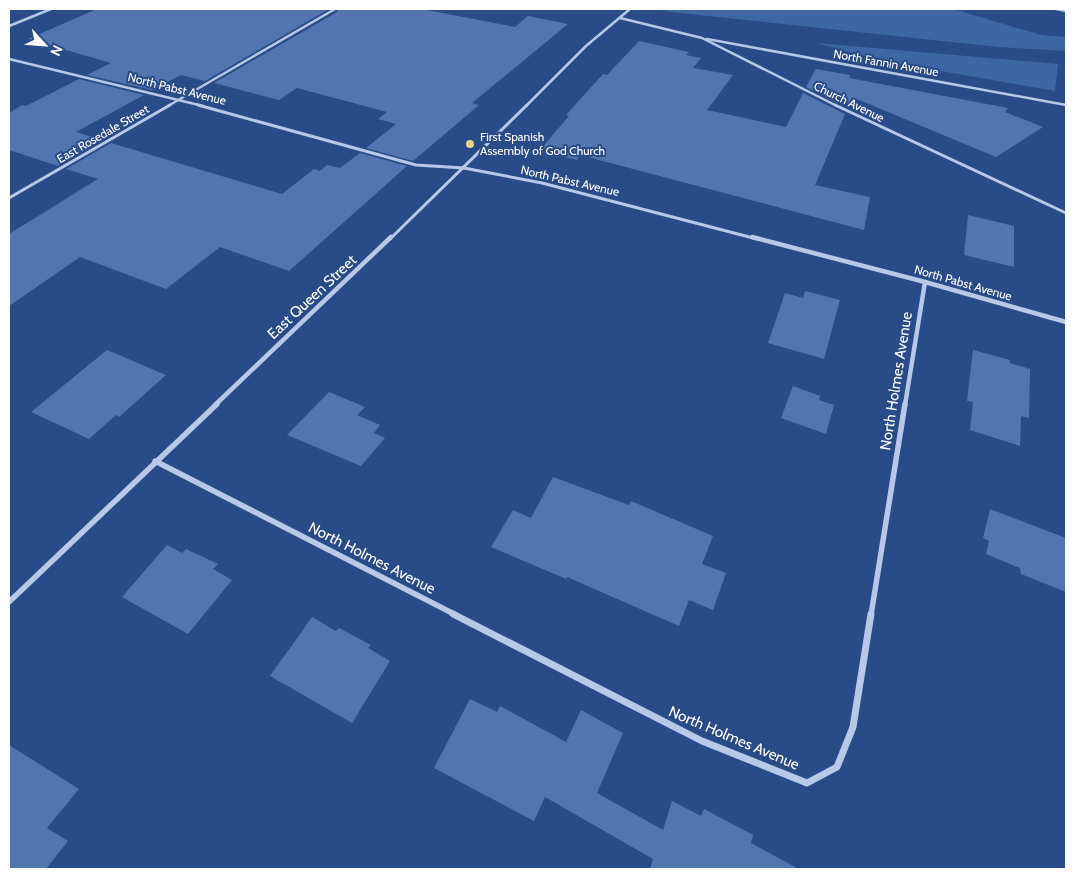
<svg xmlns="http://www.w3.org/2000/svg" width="1075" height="878" font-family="Cabin,sans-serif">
<rect width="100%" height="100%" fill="#294c88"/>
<g fill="#3e65a4">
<path d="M 680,9 L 953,9 L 1041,35 L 1066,37 L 1066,51 L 998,47 L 662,11 Z"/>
<path d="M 816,43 L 1058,64 L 1055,91 L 878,60 Z"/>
</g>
<g fill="#5275af">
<path d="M 97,9 L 329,9 L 205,81 L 181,75 L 152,90 L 87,75 L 111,63 L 28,39 Z"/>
<path d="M 338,9 L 422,9 L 515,27 L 528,16 L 568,24 L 472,103 L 479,105 L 413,161 L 366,148 L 396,124 L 378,119 L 387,112 L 297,88 L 279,100 L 214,83 L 337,12 Z"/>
<path d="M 639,41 L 689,52 L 686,55 L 701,58 L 693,68 L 733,75 L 707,110 L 786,127 L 803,93 L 845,114 L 815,185 L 870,197 L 864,230 L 580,155 L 577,160 L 539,151 L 569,116 L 566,115 L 603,74 L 607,75 Z"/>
<path d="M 816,69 L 850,75 L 849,78 L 1008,108 L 1005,112 L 1043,127 L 996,157 L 852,97 L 848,107 L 835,102 L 806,87 Z"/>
<path d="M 79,79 L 144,95 L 76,132 L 102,140 L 58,166 L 9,150 L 9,113 L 22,105 L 26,106 Z"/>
<path d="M 111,143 L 282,194 L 314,169 L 320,171 L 327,165 L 340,168 L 360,153 L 407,166 L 289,271 L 220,247 L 166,289 L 80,257 L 9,306 L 9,234 L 98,179 L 66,169 Z"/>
<path d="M 968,215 L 1014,226 L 1014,267 L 964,255 Z"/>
<path d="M 805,291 L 840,300 L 824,359 L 768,343 L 785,293 L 803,298 Z"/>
<path d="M 107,350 L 166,375 L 119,417 L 116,415 L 89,439 L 31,412 Z"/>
<path d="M 973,350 L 1010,360 L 1010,363 L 1030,369 L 1029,418 L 1021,416 L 1020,446 L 970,430 L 973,402 L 967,401 Z"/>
<path d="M 793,386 L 820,396 L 819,400 L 834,405 L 826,434 L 781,418 Z"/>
<path d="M 329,392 L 365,407 L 357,415 L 380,425 L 374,433 L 385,438 L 361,466 L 287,435 Z"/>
<path d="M 553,477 L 629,505 L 631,501 L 713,536 L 702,564 L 726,573 L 713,610 L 689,600 L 679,626 L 567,577 L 566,579 L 491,547 L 513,510 L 531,518 Z"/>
<path d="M 990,509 L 1066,538 L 1066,592 L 1021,574 L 1020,568 L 986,554 L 989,541 L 983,538 Z"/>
<path d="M 167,545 L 182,553 L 186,549 L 218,564 L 213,569 L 232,580 L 188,634 L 122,597 Z"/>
<path d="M 312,617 L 336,631 L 339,628 L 371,645 L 368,648 L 390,661 L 352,723 L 270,676 Z"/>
<path d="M 470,699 L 497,712 L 500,706 L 566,742 L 581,710 L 623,733 L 597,793 L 663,830 L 672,801 L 701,816 L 704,809 L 753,835 L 751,843 L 799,869 L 650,869 L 653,859 L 545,797 L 534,821 L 434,768 Z"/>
<path d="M 9,745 L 79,789 L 47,828 L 68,841 L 46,869 L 9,869 Z"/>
</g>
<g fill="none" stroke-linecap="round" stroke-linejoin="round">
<g stroke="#b6c9e8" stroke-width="2.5">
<path d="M 1056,9 L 1066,11"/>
<path d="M 620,18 L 702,38 L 837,106"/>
<path d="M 9,26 L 51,9"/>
<path d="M 707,39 L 1066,105"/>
<path d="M 9,59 L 203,106"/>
<path d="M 168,106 L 335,9"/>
<path d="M 526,106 L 586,46 L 630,9"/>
</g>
<g stroke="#b6c9e8" stroke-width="3">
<path d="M 198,105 L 416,165 L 464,168 L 542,183 L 757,239"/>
<path d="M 835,105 L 1066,213"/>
<path d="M 9,198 L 170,105"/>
<path d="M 390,239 L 527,105"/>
</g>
<g stroke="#b6c9e8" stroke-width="4.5">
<path d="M 752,237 L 925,282 L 1066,322"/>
<path d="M 215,405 L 391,237"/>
<path d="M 905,405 L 925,282"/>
</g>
<g stroke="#b6c9e8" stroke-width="5.5">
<path d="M 155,461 L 456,615"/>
<path d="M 9,602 L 217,404"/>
<path d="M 871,615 L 905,404"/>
</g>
<path stroke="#b6c9e8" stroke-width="7" d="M 453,614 L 702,741 L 807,783 L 837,767 L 853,727 L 871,614"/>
</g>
<circle fill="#f0d67c" stroke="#294c88" stroke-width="2" cx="470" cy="144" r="5"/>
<g text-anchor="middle" stroke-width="4" stroke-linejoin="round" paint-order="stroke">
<g font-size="12" fill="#fff" stroke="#294c88">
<text transform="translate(886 63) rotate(10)" y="4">North Fannin Avenue</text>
<text transform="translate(177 89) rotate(14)" y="4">North Pabst Avenue</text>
<text transform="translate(849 102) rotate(26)" y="4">Church Avenue</text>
<text transform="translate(103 134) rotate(-30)" y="4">East Rosedale Street</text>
<text transform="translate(570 181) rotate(13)" y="4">North Pabst Avenue</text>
<text transform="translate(963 283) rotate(16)" y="4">North Pabst Avenue</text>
</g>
<g font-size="12" fill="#fff" stroke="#294c88" text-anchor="start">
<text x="480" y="141">First Spanish<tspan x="480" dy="14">Assembly of God Church</tspan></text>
</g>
<g font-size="15" fill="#fff" stroke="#294c88">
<text transform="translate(312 297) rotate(-43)" y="5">East Queen Street</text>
<text transform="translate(896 381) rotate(-81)" y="5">North Holmes Avenue</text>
<text transform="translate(372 558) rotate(27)" y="5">North Holmes Avenue</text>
<text transform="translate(734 738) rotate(23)" y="5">North Holmes Avenue</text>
</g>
</g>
<rect width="1075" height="878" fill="none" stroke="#ffffff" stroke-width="20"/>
<g transform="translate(45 45) rotate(116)" stroke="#294c88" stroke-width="4" paint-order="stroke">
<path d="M0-4L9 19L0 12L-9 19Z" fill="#ffffff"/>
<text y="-8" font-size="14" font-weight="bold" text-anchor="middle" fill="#ffffff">N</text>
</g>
</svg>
